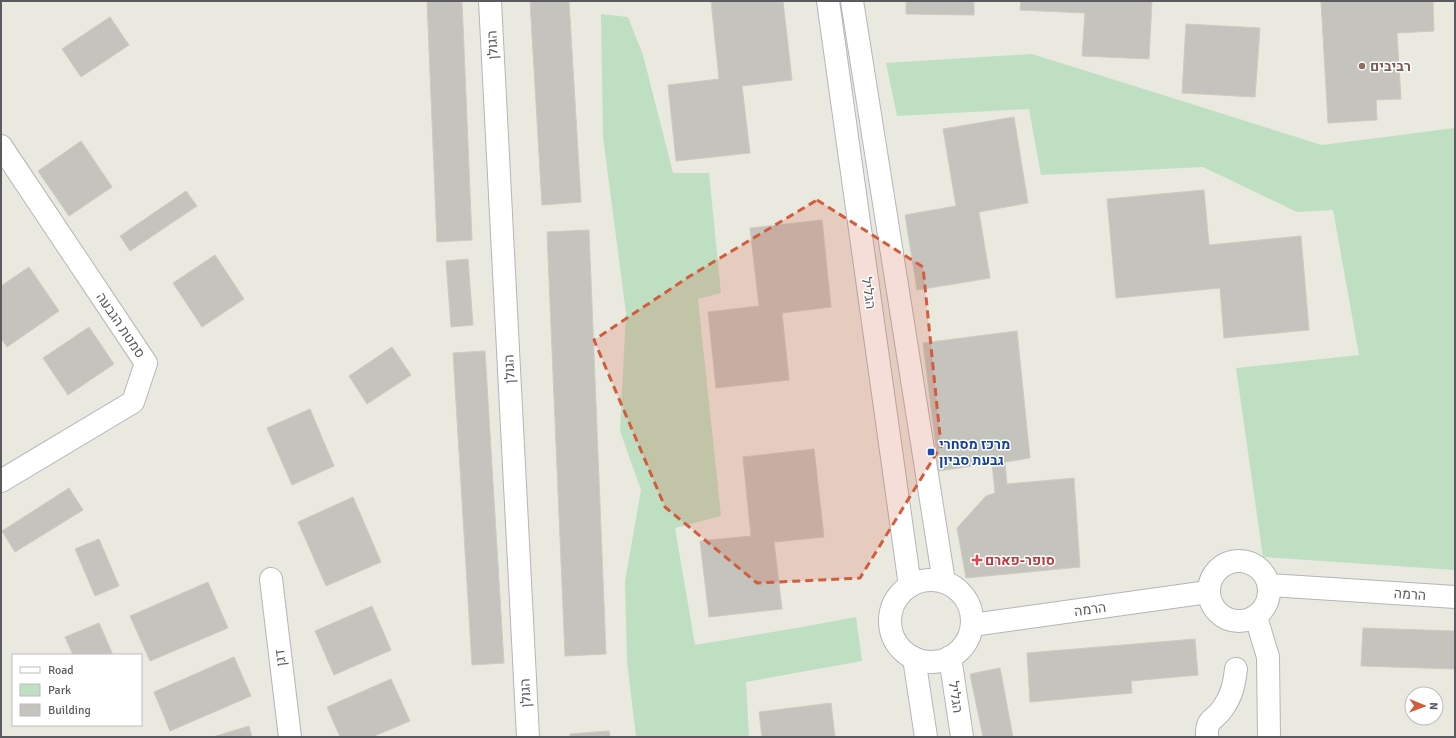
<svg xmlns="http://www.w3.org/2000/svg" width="1456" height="738" font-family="Signika,Heebo,sans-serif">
<rect width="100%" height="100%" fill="#eae9e0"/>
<g fill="#bfdfc3">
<path d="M 601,14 L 628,17 L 643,55 L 673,173 L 709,173 L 721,293 L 698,299 L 721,516 L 675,528 L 695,645 L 802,627 L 856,617 L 862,661 L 746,682 L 749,737 L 636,737 L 627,661 L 625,581 L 641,490 L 620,431 L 626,313 L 603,137 Z"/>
<path d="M 1032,54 L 1322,145 L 1455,128 L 1455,570 L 1263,557 L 1236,368 L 1359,355 L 1333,210 L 1297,212 L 1203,167 L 1041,175 L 1029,109 L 897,116 L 886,63 Z"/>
</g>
<g fill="#c5c3bd" stroke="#cecbbf">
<path d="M 427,1 L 462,1 L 472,240 L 437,242 Z"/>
<path d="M 530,1 L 569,1 L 581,202 L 542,205 Z"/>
<path d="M 711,1 L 783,1 L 792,80 L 742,86 L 750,153 L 676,161 L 668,85 L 719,79 Z"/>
<path d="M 906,1 L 974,1 L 974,15 L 906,14 Z"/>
<path d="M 1021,1 L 1152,1 L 1149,59 L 1082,56 L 1085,13 L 1020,10 Z"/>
<path d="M 1321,1 L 1433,1 L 1434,31 L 1397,33 L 1401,99 L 1376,100 L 1377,120 L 1328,123 Z"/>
<path d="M 110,17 L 129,45 L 81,77 L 62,49 Z"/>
<path d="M 1186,24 L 1260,28 L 1255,97 L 1182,93 Z"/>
<path d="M 1014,117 L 1028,203 L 979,212 L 990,278 L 917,290 L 905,215 L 956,206 L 943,129 Z"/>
<path d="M 81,141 L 112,187 L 69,216 L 38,171 Z"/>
<path d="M 1204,190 L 1209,245 L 1301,236 L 1309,330 L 1224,338 L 1220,288 L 1116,298 L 1107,199 Z"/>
<path d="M 186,191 L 197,206 L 130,251 L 120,236 Z"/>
<path d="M 822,220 L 831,307 L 782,313 L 789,380 L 716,388 L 708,312 L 759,306 L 750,228 Z"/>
<path d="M 589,230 L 606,654 L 565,656 L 547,232 Z"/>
<path d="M 215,255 L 244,299 L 202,327 L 173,283 Z"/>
<path d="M 468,259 L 473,325 L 451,327 L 446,261 Z"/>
<path d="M 29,267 L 59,311 L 7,347 L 1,338 L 1,286 Z"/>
<path d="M 89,327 L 114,364 L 68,395 L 43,358 Z"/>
<path d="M 1017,331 L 1030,458 L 1005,462 L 1007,484 L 1074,478 L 1080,567 L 966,578 L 957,528 L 986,496 L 995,493 L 992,463 L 939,471 L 923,343 Z"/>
<path d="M 392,347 L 411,375 L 367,404 L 349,376 Z"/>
<path d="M 485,351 L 504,663 L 472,665 L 453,353 Z"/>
<path d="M 310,409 L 334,466 L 292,485 L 267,428 Z"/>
<path d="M 814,449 L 824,537 L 774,542 L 782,609 L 709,617 L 700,541 L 751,536 L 743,457 Z"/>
<path d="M 69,488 L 83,510 L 15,552 L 2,531 Z"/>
<path d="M 353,497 L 381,562 L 326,586 L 298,522 Z"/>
<path d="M 99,539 L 119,586 L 95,596 L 75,549 Z"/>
<path d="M 208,582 L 228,628 L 150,661 L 130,616 Z"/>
<path d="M 372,606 L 391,650 L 334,675 L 315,631 Z"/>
<path d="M 99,623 L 113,655 L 73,655 L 65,637 Z"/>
<path d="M 1363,628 L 1455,631 L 1455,669 L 1361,666 Z"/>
<path d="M 1195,639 L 1198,675 L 1131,681 L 1132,693 L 1030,702 L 1027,653 Z"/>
<path d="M 234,657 L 251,696 L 170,731 L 154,692 Z"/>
<path d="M 1000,668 L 1013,737 L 983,737 L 970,674 Z"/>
<path d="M 391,679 L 410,721 L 372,737 L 340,737 L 327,707 Z"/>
<path d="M 831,703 L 835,737 L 762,737 L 759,712 Z"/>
<path d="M 249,726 L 252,737 L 213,737 Z"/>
<path d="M 609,731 L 610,737 L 570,737 L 570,734 Z"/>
</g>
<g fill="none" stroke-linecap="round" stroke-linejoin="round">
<defs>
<g id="street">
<path d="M 490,1 L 528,737"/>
<path d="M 1,146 L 146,363 L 133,402 L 1,481"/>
<circle cx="1239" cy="591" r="30"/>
<path d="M 271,579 L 290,737"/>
<path d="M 1269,585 L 1455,597"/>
<path d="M 1256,617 L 1268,657 L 1269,737"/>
<path d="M 972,625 L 1208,592"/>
<path d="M 1207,737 C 1206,717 1214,722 1223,708 C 1232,695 1234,685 1236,669"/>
</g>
<g id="secondary">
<path d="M 828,1 L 910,586"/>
<path d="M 852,1 L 944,582"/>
<circle cx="931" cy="621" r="41"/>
<path d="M 950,657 L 962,737"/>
<path d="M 914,658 L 926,737"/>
</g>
</defs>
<use href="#street" stroke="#b3b5b9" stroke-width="24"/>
<use href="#secondary" stroke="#b4b6bb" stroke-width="24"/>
<use href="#street" stroke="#fff" stroke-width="22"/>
<use href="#secondary" stroke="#fff" stroke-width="22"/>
</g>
<path fill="#d25c3d" fill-opacity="0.2" stroke="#d25c3d" stroke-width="3" stroke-dasharray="8 5" stroke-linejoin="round" d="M 817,200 L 923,267 L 941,446 L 860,578 L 757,583 L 665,507 L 594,340 L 690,276 Z"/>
<circle fill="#8d6e63" stroke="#fff" stroke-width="1.5" cx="1362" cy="66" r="4"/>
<rect fill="#1a4fb4" stroke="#fff" stroke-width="1.5" x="927" y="448" width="8" height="8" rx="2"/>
<path fill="#e0444e" stroke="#fff" stroke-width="1.5" d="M975 554h4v4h4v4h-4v4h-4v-4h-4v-4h4z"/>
<g text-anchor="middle" stroke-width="3" stroke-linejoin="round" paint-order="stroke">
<g font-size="14" fill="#595b5f" stroke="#fff">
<text transform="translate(492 45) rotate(-93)" y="5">הגולן</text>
<text transform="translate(869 293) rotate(82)" y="5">הגליל</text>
<text transform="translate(121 325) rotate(56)" y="5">סמטת הגבעה</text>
<text transform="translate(509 369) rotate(-93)" y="5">הגולן</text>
<text transform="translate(1410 594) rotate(4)" y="5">הרמה</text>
<text transform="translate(1090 609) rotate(-8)" y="5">הרמה</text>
<text transform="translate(280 658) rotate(-97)" y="5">דגן</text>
<text transform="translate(525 693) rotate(-93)" y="5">הגולן</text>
<text transform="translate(956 697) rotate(82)" y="5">הגליל</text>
</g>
<g font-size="14" font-weight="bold" fill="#785e54" stroke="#fff" text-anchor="start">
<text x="1370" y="71">רביבים</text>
</g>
<g font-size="14" font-weight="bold" fill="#164399" stroke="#fff" text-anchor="start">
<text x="939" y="449">מרכז מסחרי<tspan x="939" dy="16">גבעת סביון</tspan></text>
</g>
<g font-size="14" font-weight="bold" fill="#be3a42" stroke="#fff" text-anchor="start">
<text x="985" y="565">סופר-פארם</text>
</g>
</g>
<rect width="1456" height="738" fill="none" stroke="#595b5f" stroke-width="4"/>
<rect x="12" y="654" width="130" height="72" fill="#ffffff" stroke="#bdbdbf"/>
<rect x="20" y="667" width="20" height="6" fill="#ffffff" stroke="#bdbdbf"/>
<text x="48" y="674" font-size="12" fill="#595b5f">Road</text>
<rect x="20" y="684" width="20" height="12" fill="#bfdfc3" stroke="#bdbdbf"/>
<text x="48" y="694" font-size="12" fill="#595b5f">Park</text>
<rect x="20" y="704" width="20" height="12" fill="#c5c3bd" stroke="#bdbdbf"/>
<text x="48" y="714" font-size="12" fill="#595b5f">Building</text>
<g transform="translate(1424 706) rotate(91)"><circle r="19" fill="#ffffff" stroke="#bdbdbf"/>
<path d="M0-3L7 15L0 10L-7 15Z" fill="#d25c3d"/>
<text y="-6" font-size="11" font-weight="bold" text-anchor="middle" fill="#595b5f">N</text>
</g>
</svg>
